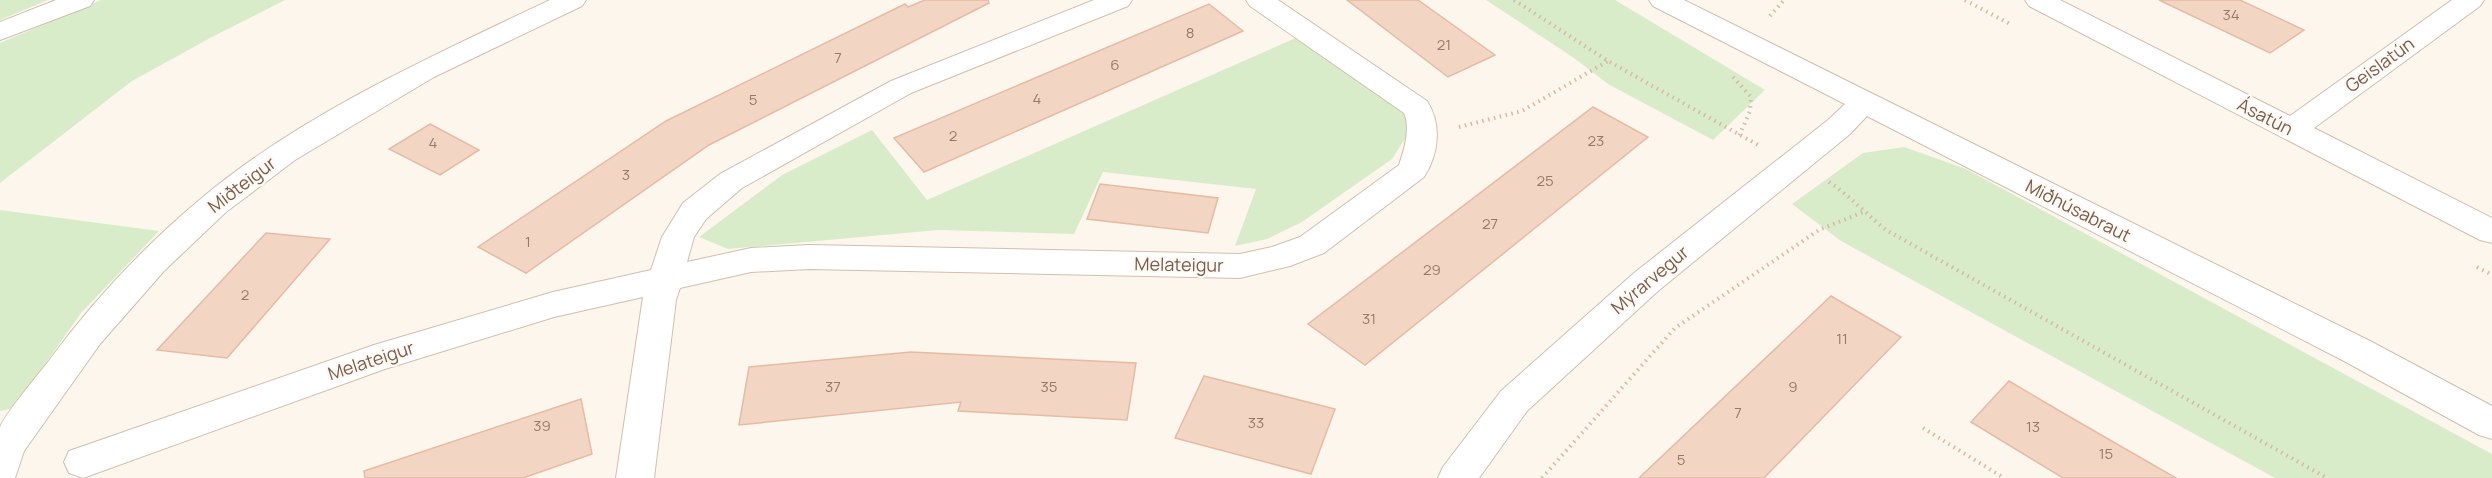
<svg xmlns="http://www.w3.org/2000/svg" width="2492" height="478" font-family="Manrope,sans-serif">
<rect width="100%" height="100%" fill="#fdf6ec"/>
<g fill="#d8ecc9">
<path d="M 0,0 L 48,0 L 0,20 Z"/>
<path d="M 101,0 L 285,0 L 212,37 L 132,81 L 0,183 L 0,43 Z"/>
<path d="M 1486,0 L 1615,0 L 1765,90 L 1713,140 L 1608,84 L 1574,58 Z"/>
<path d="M 1307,33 L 1398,103 L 1407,119 L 1408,134 L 1392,159 L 1302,222 L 1267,239 L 1235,246 L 1256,189 L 1103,172 L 1074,234 L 938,230 L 728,249 L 699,237 L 782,175 L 872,130 L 927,200 Z"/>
<path d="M 1904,147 L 1966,169 L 2492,454 L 2492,478 L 2275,478 L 1841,241 L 1792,204 L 1863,153 Z"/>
<path d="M 0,210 L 159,231 L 81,313 L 14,408 L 0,411 Z"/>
</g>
<g fill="#f3d5c3" stroke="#e6bba3" stroke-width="1.5">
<path d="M 925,0 L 988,0 L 989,3 L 709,145 L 526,273 L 478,247 L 666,121 L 905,4 L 908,7 Z"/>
<path d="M 1347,0 L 1418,0 L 1495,55 L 1448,77 Z"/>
<path d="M 2159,0 L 2240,0 L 2304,30 L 2270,53 Z"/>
<path d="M 1209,4 L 1243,31 L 924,172 L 894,138 Z"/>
<path d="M 1593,107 L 1648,137 L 1365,365 L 1308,324 Z"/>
<path d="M 430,124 L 479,150 L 440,175 L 389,149 Z"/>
<path d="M 1100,184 L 1218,198 L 1208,233 L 1087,219 Z"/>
<path d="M 266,233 L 330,239 L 227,358 L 157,350 Z"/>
<path d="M 1831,296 L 1901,337 L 1764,478 L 1639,478 Z"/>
<path d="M 911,352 L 1136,363 L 1127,420 L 958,411 L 961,402 L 739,425 L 749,367 Z"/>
<path d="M 1204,376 L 1335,409 L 1311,474 L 1175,438 Z"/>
<path d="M 2009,381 L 2070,417 L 2176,478 L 2063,478 L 1971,422 Z"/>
<path d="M 581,399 L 592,454 L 523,478 L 365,478 L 364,471 Z"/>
</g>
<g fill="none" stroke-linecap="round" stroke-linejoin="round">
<defs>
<g id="minor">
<path d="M 56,0 L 94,0 L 90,6 L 0,40 L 0,22 Z"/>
<path d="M 550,0 L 586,0 L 582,6 L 434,77 L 295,160 L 226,212 L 164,271 L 100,344 L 24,451 L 15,478 L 0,478 C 0,462 0,443 0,428 C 2,417 39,374 48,362 C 92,302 145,245 203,197 C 302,114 434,55 550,0 Z"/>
<path d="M 1094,0 L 1132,0 L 1128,6 L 911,93 L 742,188 L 706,219 L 694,237 L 687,262 L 751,248 L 809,245 L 1240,254 L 1272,247 L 1300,237 L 1399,165 C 1404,150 1411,128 1404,113 L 1250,6 L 1246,0 L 1278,0 L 1427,101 C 1442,124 1439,154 1424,177 L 1324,253 L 1290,266 L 1240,278 L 809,269 L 751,272 L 680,288 L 676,300 L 654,478 L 616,478 L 643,297 L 554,317 L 385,369 L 83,478 L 69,473 L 64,462 L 69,451 L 374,345 L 553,292 L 651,270 L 662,237 L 683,203 L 720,174 L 891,81 Z"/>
<path d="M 1649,0 L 1684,0 L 2370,341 L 2492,406 L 2492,439 L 2479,435 L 2344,361 L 1867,116 L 1850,134 L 1658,291 L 1527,411 L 1479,478 L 1438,478 L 1443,467 L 1501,391 L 1634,273 L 1828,120 L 1845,104 L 1653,6 Z"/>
<path d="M 2025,0 L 2060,0 L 2290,116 L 2452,0 L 2484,0 L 2480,6 L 2314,128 L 2492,218 L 2492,243 L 2480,240 L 2029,6 Z"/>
</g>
</defs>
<use href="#minor" stroke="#d1beb0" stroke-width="2"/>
<g stroke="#d9b8a5" stroke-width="4" stroke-dasharray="1.5 4.5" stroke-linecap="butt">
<path d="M 1514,0 L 1608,61 L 1758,145"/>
<path d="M 1965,0 L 2010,24"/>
<path d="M 1770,16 L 1784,0"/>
<path d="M 1733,77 L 1751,97 L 1750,111 L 1739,136"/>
<path d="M 1459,127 L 1522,111 L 1608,61"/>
<path d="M 1829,182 C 1850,196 1866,214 1886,230 L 2327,478"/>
<path d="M 2477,267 L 2492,275"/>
<path d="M 1923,428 L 2004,478"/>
<path d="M 1542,478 L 1675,328 L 1819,230 L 1863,212"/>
</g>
<use href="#minor" fill="#fff" fill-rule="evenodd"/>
</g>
<g text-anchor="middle" stroke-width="4.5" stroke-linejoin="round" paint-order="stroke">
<g font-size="15" fill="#987a6a">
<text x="2231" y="20">34</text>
<text x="1190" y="38">8</text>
<text x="1444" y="50">21</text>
<text x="838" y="63">7</text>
<text x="1115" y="70">6</text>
<text x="1037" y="104">4</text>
<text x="753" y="105">5</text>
<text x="953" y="141">2</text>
<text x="1596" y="146">23</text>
<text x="433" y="148">4</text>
<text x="626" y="180">3</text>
<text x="1545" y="186">25</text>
<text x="1490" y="229">27</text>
<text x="528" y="247">1</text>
<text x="1432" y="275">29</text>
<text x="245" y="300">2</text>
<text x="1369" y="324">31</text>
<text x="1842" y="344">11</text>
<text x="833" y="392">37</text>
<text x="1049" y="392">35</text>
<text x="1793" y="392">9</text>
<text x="1738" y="418">7</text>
<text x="1256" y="428">33</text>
<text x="542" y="431">39</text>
<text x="2033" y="432">13</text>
<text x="2106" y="459">15</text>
<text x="1681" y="465">5</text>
</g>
<g font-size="18" fill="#7a5c4d" stroke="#fffaf3">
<text transform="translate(2380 65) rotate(-36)" y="6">Geislatún</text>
<text transform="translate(2265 117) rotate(27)" y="6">Ásatún</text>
<text transform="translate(242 185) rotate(-37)" y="6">Miðteigur</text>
<text transform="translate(2078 211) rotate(27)" y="6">Miðhúsabraut</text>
<text transform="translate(1179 265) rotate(1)" y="6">Melateigur</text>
<text transform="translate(1650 280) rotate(-40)" y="6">Mýrarvegur</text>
<text transform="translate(371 361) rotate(-18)" y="6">Melateigur</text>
</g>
</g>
</svg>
